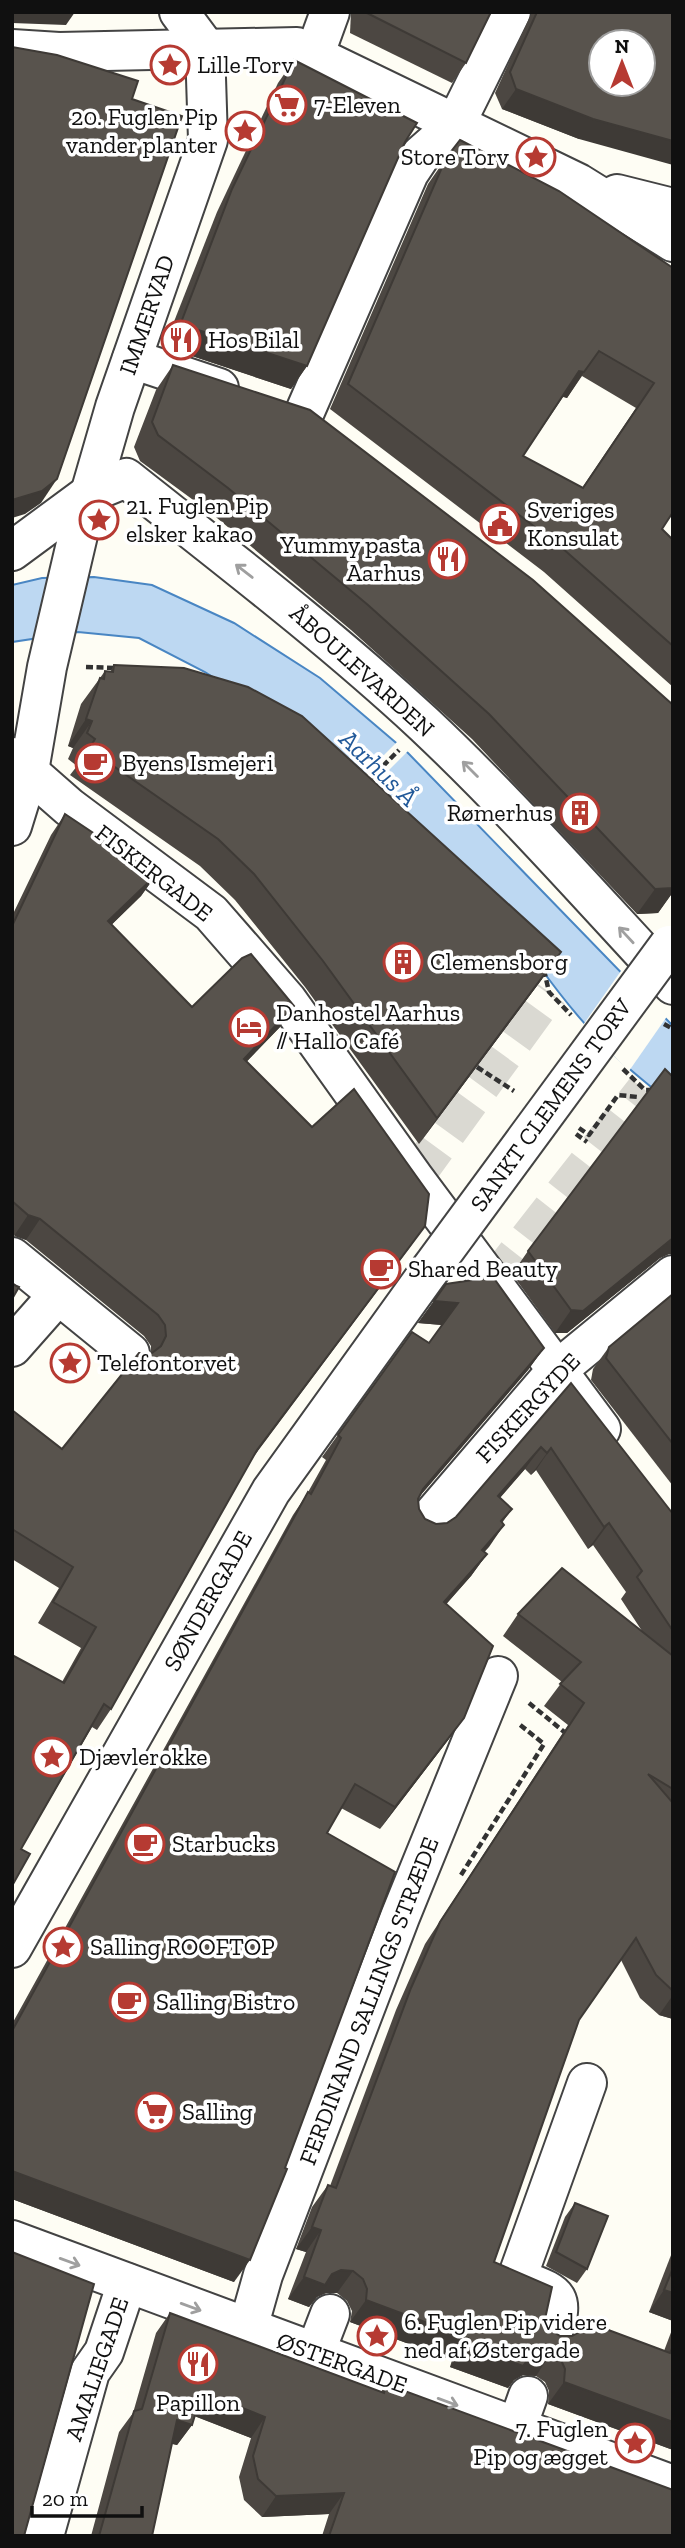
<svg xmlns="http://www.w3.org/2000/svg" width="685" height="2548" font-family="'Zilla Slab',serif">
<rect width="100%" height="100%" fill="#fefdf4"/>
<path fill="#bdd8f2" stroke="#4986c3" stroke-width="2" d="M 94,577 L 152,585 L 234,623 L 320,678 L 408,753 L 673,1026 L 673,1107 C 657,1090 640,1079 623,1063 C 591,1034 562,998 537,963 L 287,724 L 205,672 L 139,638 L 78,632 L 12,642 L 12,585 L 42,578 Z"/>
<g fill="#fefdf4">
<path d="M 399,740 L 410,749 L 364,795 L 354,785 Z"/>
<path d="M 623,968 L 668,1015 L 629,1071 L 583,1025 Z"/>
</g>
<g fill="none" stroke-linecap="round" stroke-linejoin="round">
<g stroke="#dad9d2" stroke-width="38" stroke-dasharray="38 19" stroke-linecap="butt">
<path d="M 414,1178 L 549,992"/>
<path d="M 493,1284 L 645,1090"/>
</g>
<defs>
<g id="minor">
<path d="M 12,49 L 59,52 L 297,47 L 578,183 L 673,242"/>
<path d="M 314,56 L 330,12"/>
<path d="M 617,194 L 673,208"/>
<path d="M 132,359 L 219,388"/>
<path d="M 303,416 L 409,173 L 421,155 L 455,125 L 511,12"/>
<path d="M 12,551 L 92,492 L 126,478 C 227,558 329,636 424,724 C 511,806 591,897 673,985"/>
<path d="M 12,757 L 69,807 L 211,913 L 287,1000 L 414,1178 L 601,1429"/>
<path d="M 12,826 L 29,771 L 47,667 L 78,535 L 115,407 L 208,140 L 205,47 L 179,12"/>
<path d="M 12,1257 L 130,1353"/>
<path d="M 12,1347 L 58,1295"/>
<path d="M 424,1525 L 556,1371 L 673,1275"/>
<path d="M 12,1948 L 271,1491 L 430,1270"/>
<path d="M 12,2240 L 673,2485"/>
<path d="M 248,2328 L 263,2275 L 400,1917 L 498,1676"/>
<path d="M 551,2337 C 567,2293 557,2294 517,2278 L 587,2083"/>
<path d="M 315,2353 L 330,2314"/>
<path d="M 517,2427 L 528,2396"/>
<path d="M 44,2536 L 90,2372 L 104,2352 L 127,2283"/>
</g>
</defs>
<use href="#minor" stroke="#434343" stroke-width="42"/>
<g stroke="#323232" stroke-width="4.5" stroke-dasharray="7 3.5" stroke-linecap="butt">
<path d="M 86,667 L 116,668"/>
<path d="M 368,781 L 399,750"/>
<path d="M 544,970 L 549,992 L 571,1015"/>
<path d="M 664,1024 L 673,1029"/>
<path d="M 623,1069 L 645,1090 L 655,1090"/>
<path d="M 579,1128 L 589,1135 L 618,1095 L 638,1097"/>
<path d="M 529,1703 L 568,1735"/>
<path d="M 461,1875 L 544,1744 L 519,1724"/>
</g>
<use href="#minor" stroke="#fff" stroke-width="38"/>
<defs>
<path id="minor-bridge" d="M 430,1270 L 669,945"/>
</defs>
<use href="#minor-bridge" stroke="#434343" stroke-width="42" stroke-linecap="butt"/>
<g stroke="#323232" stroke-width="4.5" stroke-dasharray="7 3.5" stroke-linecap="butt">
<path d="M 477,1067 L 514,1091"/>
<path d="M 576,1134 L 587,1142"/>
</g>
<use href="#minor-bridge" stroke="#fff" stroke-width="38"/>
</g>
<g fill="#4c4742" fill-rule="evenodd">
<path d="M 351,12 L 491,12 L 466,63 L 452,83 L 350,33 Z"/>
<path d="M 532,12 L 673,12 L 579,139 L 502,109 L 495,93 Z"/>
<path d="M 294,60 L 307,366 L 291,389 L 171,349 L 166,342 L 217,212 L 278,83 Z"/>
<path d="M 446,158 L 673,268 L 662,529 L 673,540 L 673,687 L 544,572 L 330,409 L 428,184 ZM 582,376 L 636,408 L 582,488 L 523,456 L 563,397 L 567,398 Z"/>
<path d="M 173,365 L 673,705 L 673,892 L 658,913 L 637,914 L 472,739 L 351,630 L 211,513 L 140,461 L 134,447 L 156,390 Z"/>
<path d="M 114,665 L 542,979 L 419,1144 L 305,987 L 235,900 L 200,866 L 70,775 L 77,766 L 68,759 L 73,748 L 68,746 L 81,704 L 100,678 L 105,671 L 110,672 Z"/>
<path d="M 65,814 L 156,875 L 141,896 L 111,925 L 192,1007 L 280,1027 L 246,1062 L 312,1127 L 425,1226 L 254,1455 L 111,1709 L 97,1730 L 92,1727 L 21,1849 L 12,1886 L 62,1682 L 81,1648 L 38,1623 L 59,1588 L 12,1559 L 12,1410 L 62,1449 L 151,1353 L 151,1346 L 144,1336 L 26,1240 L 12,1234 L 12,916 L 51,835 Z"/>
<path d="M 528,1251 L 669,1254 L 660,1258 L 567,1333 L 555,1333 L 512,1274 Z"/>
<path d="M 446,1284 L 544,1348 L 528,1370 L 419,1497 L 418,1499 L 419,1509 L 425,1519 L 436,1524 L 447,1523 L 456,1517 L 571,1383 L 673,1514 L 673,2019 L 659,2015 L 640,1998 L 621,1960 L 579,2020 L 494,2262 L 545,2319 L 551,2330 L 560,2336 L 664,2351 L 673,2327 L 673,2450 L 548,2404 L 549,2391 L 545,2382 L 536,2376 L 523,2375 L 514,2380 L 508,2388 L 450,2367 L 452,2360 L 350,2322 L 352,2311 L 347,2301 L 337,2293 L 326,2293 L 317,2297 L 309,2307 L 288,2299 L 306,2252 L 296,2249 L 312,2207 L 328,2185 L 330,2186 L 396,2010 L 425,1944 L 568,1725 L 544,1706 L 562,1682 L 503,1636 L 518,1614 L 644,1634 L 621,1599 L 626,1592 L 593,1545 L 588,1549 L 536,1470 L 531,1475 L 525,1469 L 500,1498 L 512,1509 L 502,1523 L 504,1525 L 484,1552 L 487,1554 L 471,1576 L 446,1604 L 464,1718 L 448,1740 L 380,1829 L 341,1808 L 327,1833 L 234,2282 L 12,2199 L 12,2024 L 293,1515 L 307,1494 L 326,1460 L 322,1457 L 412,1332 L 429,1343 L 442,1325 L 418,1323 Z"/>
<path d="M 673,1294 L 673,1486 L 591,1380 L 593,1369 L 609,1347 Z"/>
<path d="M 575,2203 L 587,2269 L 577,2283 L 546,2266 L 565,2217 Z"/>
<path d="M 673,2250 L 673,2321 L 649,2312 Z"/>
<path d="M 170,2313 L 381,2392 L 386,2384 L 673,2536 L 322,2536 L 329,2514 L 262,2517 L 244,2500 L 239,2477 L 251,2438 L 194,2416 L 192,2425 L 177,2445 L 172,2444 L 152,2536 L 91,2536 L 119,2432 L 133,2413 L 156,2333 Z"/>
</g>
<g fill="#3e3a36">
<path d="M 12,12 L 75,12 L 66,25 L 12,23 Z"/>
<path d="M 516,89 L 673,141 L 673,165 L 579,139 L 502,109 Z"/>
<path d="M 186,326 L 307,366 L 291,389 L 171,349 Z"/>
<path d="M 579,371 L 584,372 L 567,398 L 562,396 Z"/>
<path d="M 57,479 L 41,503 L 25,514 L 12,518 L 12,500 Z"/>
<path d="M 86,719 L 92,721 L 73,748 L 68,746 Z"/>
<path d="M 156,875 L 141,896 L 94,942 L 108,921 Z"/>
<path d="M 673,888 L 673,892 L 658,913 L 637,914 L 655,889 Z"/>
<path d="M 561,952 L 542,979 L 419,1144 L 437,1118 Z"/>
<path d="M 294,1006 L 280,1027 L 229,1080 L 244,1059 Z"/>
<path d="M 28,1215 L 40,1219 L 26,1240 L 14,1236 Z"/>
<path d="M 425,1226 L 410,1247 L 243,1471 L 257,1450 Z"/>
<path d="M 673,1238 L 673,1254 L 669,1254 L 660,1258 L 567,1333 L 555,1333 L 571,1310 Z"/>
<path d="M 434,1301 L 458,1303 L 442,1325 L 418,1323 Z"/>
<path d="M 544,1348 L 528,1370 L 407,1511 L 423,1489 Z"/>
<path d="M 541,1447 L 525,1469 L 482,1518 L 498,1496 Z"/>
<path d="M 551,1448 L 536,1470 L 531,1475 L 547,1453 Z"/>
<path d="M 609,1523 L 593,1545 L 588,1549 L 604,1527 Z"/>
<path d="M 504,1525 L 489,1547 L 466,1572 L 482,1550 Z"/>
<path d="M 487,1554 L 471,1576 L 428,1625 L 444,1602 Z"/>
<path d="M 464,1718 L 448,1740 L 380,1829 L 395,1807 Z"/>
<path d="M 673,1995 L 673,2019 L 659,2015 Z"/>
<path d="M 12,2171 L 250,2260 L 234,2282 L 12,2199 Z"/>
<path d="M 312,2227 L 321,2230 L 306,2252 L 296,2249 Z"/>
<path d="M 341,2270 L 353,2271 L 337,2293 L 326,2293 L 317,2297 L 309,2307 L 288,2299 L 304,2277 L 332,2274 Z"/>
<path d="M 664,2290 L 673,2293 L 673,2321 L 649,2312 Z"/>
<path d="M 366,2300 L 468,2338 L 452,2360 L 350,2322 Z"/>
<path d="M 465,2345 L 529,2358 L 539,2352 L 551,2353 L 536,2376 L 523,2375 L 514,2380 L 508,2388 L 450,2367 Z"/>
<path d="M 564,2382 L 673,2422 L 673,2450 L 548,2404 Z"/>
<path d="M 202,2392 L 265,2417 L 251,2438 L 187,2413 Z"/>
<path d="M 177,2420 L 192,2425 L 177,2445 L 163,2441 Z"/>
<path d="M 344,2493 L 329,2514 L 262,2517 L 276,2496 Z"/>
</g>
<g fill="#58534d" stroke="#3e3a36" stroke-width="2" fill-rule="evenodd">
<path d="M 365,12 L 491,12 L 466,63 Z"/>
<path d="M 537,12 L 673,12 L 673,141 L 593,119 L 516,89 L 510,72 ZM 601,42 L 643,42 L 643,84 L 601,84 Z"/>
<path d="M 12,47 L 57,55 L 138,81 L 132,99 L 182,116 L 57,479 L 42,491 L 12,500 Z"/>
<path d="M 294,60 L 417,123 L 405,142 L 307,366 L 186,326 L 182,320 L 232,189 Z"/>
<path d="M 460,140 L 559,191 L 673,268 L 673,512 L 662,529 L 673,540 L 673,646 L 561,547 L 348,384 L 446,158 ZM 599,351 L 654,383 L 583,488 L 523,456 L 579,371 L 584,372 Z"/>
<path d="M 173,365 L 310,410 L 533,580 L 673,705 L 673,888 L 655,889 L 489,714 L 368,605 L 228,488 L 158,435 L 152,422 Z"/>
<path d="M 114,665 L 184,668 L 248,687 L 302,716 L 561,952 L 437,1118 L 323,961 L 254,874 L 218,839 L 89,749 L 95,739 L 87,733 L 92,721 L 86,719 L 100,678 L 104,679 L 105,671 L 113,672 Z"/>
<path d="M 65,814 L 156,875 L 108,921 L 192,1007 L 242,958 L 251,954 L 294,1006 L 244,1059 L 312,1127 L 354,1089 L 429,1194 L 425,1226 L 257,1450 L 111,1709 L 104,1704 L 21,1849 L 30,1854 L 12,1886 L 12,1655 L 64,1683 L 96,1627 L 53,1602 L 73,1567 L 12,1529 L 12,1410 L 62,1449 L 139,1353 L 152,1353 L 161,1346 L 166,1336 L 165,1325 L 158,1315 L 40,1219 L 28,1215 L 12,1201 L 12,926 Z"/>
<path d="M 665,1069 L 673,1077 L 673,1238 L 583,1311 L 571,1310 L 528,1251 Z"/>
<path d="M 493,1277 L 544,1348 L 423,1489 L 418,1499 L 419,1509 L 425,1519 L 436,1524 L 447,1523 L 456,1517 L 571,1383 L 673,1514 L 673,1631 L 637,1577 L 642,1571 L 609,1523 L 604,1527 L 551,1448 L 547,1453 L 541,1447 L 498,1496 L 512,1509 L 501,1521 L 504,1525 L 482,1550 L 487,1554 L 444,1602 L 493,1646 L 464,1718 L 395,1807 L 355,1784 L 327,1833 L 395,1872 L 285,2168 L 287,2169 L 250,2260 L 12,2171 L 12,2031 L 308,1492 L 311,1494 L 341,1438 L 338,1435 L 412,1332 L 429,1343 L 458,1303 L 434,1301 L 446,1284 Z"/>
<path d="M 12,1284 L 19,1287 L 12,1299 Z"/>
<path d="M 673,1294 L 673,1444 L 606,1358 L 609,1347 Z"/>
<path d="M 562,1568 L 673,1656 L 673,1789 L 648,1774 L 673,1803 L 673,1991 L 656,1975 L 636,1938 L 579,2020 L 494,2262 L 552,2287 L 545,2319 L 551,2330 L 560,2336 L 572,2336 L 581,2331 L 587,2322 L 670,2353 L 673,2347 L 673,2422 L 564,2382 L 565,2369 L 561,2360 L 551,2353 L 539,2352 L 529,2358 L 523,2366 L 465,2345 L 468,2338 L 366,2300 L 367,2289 L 363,2279 L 353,2271 L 341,2270 L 332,2274 L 325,2285 L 304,2277 L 321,2230 L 312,2227 L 328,2185 L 336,2188 L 411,1988 L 440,1922 L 584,1703 L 560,1684 L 581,1662 L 518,1614 Z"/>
<path d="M 575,2203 L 608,2216 L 587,2269 L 556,2252 Z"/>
<path d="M 12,2252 L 94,2284 L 24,2536 L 12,2536 Z"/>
<path d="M 673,2268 L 673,2293 L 664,2290 Z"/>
<path d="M 170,2313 L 384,2393 L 386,2384 L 673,2490 L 673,2536 L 329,2536 L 344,2493 L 276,2496 L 258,2479 L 253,2456 L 265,2417 L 202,2392 L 192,2425 L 177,2420 L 152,2536 L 99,2536 L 134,2411 L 142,2409 Z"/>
</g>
<defs><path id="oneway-shaft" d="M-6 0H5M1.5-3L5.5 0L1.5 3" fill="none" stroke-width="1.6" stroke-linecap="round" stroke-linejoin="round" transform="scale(1.75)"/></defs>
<g stroke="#9f9f9f">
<use href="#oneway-shaft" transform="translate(244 571) rotate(-142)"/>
<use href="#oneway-shaft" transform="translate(470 769) rotate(-135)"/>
<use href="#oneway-shaft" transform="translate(626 935) rotate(-133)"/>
<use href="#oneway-shaft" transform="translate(70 2262) rotate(20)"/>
<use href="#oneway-shaft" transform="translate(191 2307) rotate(20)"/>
<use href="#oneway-shaft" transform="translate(448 2402) rotate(20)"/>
</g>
<defs>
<symbol id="sight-ring" viewBox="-11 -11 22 22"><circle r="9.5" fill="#fff" stroke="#b63a32" stroke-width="1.5"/><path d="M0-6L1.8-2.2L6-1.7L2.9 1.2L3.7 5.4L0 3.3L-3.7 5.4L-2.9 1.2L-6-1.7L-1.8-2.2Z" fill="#b63a32"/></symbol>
<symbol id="supermarket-ring" viewBox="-11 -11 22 22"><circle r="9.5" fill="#fff" stroke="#b63a32" stroke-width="1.5"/><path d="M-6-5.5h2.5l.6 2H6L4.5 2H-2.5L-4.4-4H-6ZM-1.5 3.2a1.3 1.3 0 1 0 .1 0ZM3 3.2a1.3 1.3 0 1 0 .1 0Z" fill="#b63a32"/></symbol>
<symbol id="restaurant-ring" viewBox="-11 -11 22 22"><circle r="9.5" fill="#fff" stroke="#b63a32" stroke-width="1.5"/><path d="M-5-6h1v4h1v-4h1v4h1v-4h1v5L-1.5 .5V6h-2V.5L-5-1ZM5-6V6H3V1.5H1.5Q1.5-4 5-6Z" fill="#b63a32"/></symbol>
<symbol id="civic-ring" viewBox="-11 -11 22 22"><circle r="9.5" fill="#fff" stroke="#b63a32" stroke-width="1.5"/><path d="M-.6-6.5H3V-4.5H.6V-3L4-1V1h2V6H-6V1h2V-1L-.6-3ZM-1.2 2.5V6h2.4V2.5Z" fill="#b63a32"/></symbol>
<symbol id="cafe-ring" viewBox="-11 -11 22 22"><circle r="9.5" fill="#fff" stroke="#b63a32" stroke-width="1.5"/><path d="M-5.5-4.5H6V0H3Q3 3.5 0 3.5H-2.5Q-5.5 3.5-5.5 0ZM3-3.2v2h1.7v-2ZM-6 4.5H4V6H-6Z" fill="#b63a32"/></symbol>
<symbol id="building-ring" viewBox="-11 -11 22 22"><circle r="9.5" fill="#fff" stroke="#b63a32" stroke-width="1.5"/><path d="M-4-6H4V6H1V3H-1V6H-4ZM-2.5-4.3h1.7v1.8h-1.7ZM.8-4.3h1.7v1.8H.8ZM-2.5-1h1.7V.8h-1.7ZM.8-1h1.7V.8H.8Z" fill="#b63a32"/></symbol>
<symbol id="hotel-ring" viewBox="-11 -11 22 22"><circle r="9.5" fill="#fff" stroke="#b63a32" stroke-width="1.5"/><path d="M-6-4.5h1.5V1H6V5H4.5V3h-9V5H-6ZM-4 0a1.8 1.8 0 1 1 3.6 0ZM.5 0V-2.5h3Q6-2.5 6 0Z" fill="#b63a32"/></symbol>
</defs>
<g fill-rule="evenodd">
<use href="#sight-ring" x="148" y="43" width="44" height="44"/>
<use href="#supermarket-ring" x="265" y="83" width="44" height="44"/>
<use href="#sight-ring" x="223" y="109" width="44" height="44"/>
<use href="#sight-ring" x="514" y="135" width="44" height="44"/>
<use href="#restaurant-ring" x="159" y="318" width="44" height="44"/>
<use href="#sight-ring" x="77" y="498" width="44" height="44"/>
<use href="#civic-ring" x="478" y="502" width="44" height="44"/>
<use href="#restaurant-ring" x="426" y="537" width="44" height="44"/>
<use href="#cafe-ring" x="73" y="741" width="44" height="44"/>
<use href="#building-ring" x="558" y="791" width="44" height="44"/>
<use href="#building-ring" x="381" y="940" width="44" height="44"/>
<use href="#hotel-ring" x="227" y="1005" width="44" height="44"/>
<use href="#cafe-ring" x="359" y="1247" width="44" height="44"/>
<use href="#sight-ring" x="48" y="1341" width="44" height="44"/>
<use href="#sight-ring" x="30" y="1735" width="44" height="44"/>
<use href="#cafe-ring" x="123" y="1822" width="44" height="44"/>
<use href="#sight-ring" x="41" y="1925" width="44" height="44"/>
<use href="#cafe-ring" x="107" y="1980" width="44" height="44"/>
<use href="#supermarket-ring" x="133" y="2090" width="44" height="44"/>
<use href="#sight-ring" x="355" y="2314" width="44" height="44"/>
<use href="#restaurant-ring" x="176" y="2342" width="44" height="44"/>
<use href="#sight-ring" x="613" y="2421" width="44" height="44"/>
</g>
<g text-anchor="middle" stroke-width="7" stroke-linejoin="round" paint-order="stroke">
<g font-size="24" fill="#101010" stroke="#fff" text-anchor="start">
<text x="197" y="73">Lille Torv</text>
<text x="314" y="113">7-Eleven</text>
<text x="218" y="125" text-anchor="end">20. Fuglen Pip<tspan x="218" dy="28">vander planter</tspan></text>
<text x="509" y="165" text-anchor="end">Store Torv</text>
<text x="208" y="348">Hos Bilal</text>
<text x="126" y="514">21. Fuglen Pip<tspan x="126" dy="28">elsker kakao</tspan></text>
<text x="527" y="518">Sveriges<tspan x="527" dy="28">Konsulat</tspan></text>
<text x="421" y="553" text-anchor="end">Yummy pasta<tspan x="421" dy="28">Aarhus</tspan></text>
<text x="122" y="771">Byens Ismejeri</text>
<text x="553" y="821" text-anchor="end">Rømerhus</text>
<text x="430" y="970">Clemensborg</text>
<text x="276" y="1021">Danhostel Aarhus<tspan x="276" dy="28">// Hallo Café</tspan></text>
<text x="408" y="1277">Shared Beauty</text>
<text x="97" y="1371">Telefontorvet</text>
<text x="79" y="1765">Djævlerokke</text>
<text x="172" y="1852">Starbucks</text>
<text x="90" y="1955">Salling ROOFTOP</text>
<text x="156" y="2010">Salling Bistro</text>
<text x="182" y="2120">Salling</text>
<text x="404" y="2330">6. Fuglen Pip videre<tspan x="404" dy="28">ned af Østergade</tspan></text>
<text x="198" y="2411" text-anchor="middle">Papillon</text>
<text x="608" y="2437" text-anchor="end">7. Fuglen<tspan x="608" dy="28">Pip og ægget</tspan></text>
</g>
<g font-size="24" fill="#101010" stroke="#fff">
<text transform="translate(147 315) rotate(-71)" y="8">IMMERVAD</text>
<text transform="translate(362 671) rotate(42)" y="8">ÅBOULEVARDEN</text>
<text transform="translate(154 873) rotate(38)" y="8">FISKERGADE</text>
<text transform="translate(551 1105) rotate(-54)" y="8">SANKT CLEMENS TORV</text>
<text transform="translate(528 1408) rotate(-47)" y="8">FISKERGYDE</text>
<text transform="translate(208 1601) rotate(-61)" y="8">SØNDERGADE</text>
<text transform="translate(369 2001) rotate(-69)" y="8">FERDINAND SALLINGS STRÆDE</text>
<text transform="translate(342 2363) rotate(20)" y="8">ØSTERGADE</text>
<text transform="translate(97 2369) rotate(-71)" y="8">AMALIEGADE</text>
</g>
<g font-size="26" font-style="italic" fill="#225999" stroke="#fff">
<text transform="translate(379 768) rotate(44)" y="9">Aarhus Å</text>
</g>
</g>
<rect width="685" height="2548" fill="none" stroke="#101010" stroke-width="28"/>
<g transform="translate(622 63)"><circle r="33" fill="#ffffff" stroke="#9f9f9f" stroke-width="2"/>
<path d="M0-5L12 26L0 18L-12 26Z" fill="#b63a32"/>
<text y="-10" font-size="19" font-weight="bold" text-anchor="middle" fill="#101010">N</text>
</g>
<path d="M32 2506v10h110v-10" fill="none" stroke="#101010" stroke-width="3.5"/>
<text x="42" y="2506" font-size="21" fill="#101010" stroke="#ffffff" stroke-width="5" paint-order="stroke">20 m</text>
</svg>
